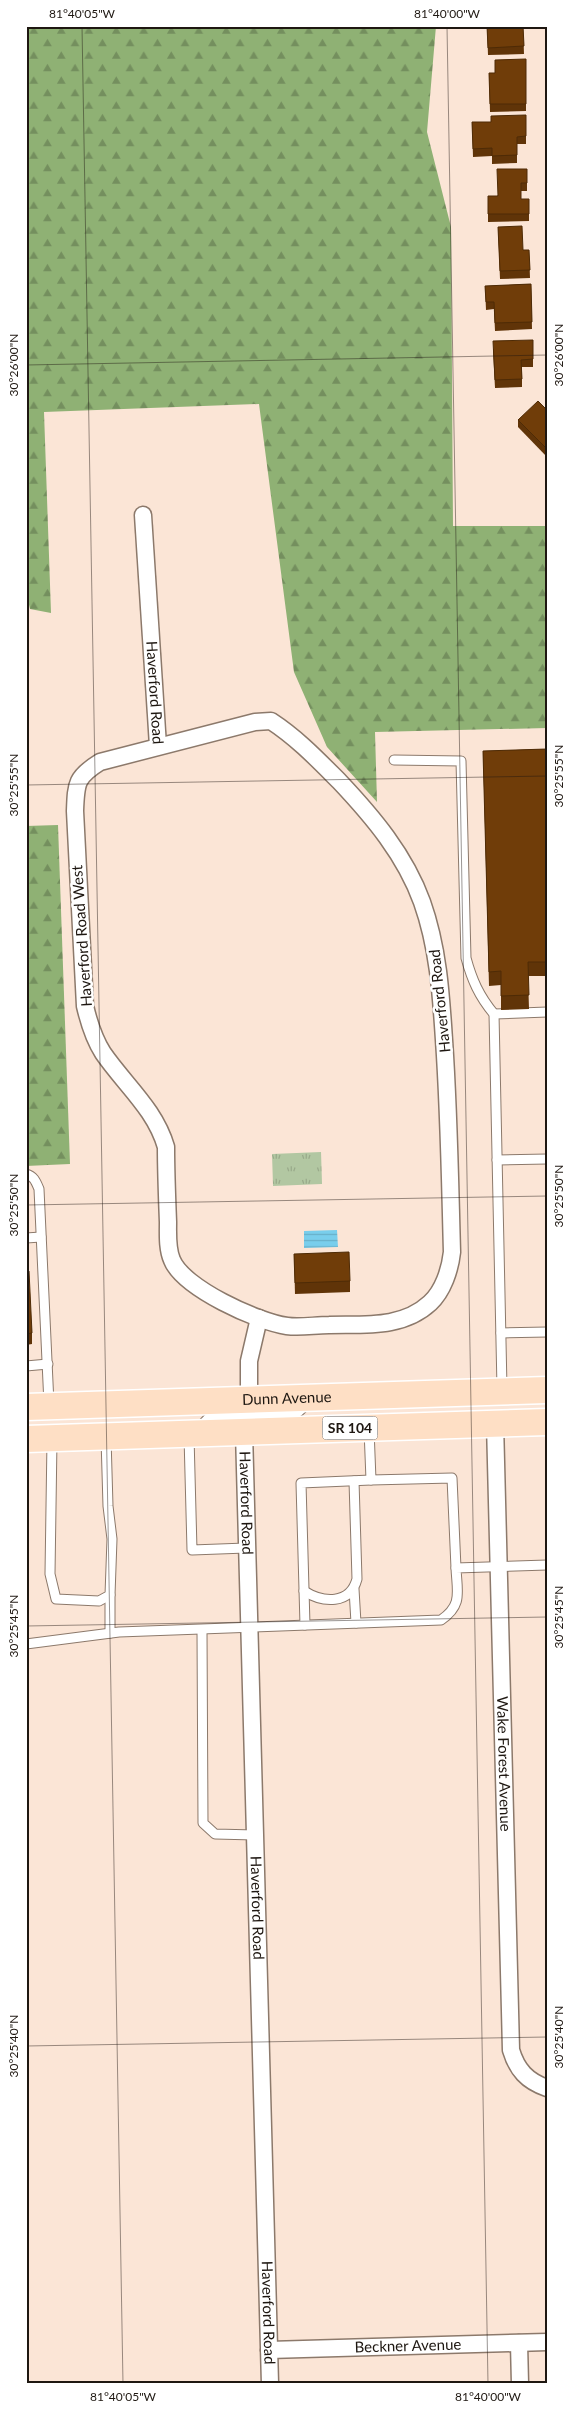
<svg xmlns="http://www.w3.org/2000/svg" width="573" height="2410" font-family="Lato,sans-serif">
<defs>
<pattern id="grass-tufts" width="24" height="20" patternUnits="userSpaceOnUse" patternTransform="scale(1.25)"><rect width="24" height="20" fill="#b2c7a2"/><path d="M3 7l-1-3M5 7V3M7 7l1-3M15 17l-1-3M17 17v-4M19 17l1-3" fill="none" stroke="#99aa8a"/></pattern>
<pattern id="forest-firs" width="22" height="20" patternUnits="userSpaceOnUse" patternTransform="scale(1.25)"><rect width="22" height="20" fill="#8fb174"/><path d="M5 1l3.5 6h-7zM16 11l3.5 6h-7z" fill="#748f5e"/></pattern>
<pattern id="water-rules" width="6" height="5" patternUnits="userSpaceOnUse" patternTransform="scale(1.25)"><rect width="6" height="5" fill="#79ceec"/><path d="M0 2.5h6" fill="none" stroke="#68b0c9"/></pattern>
</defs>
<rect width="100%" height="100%" fill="#fbe5d6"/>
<path fill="url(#grass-tufts)" d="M 321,1152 L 322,1184 L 273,1186 L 272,1154 Z"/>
<g fill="url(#forest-firs)">
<path d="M 26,26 L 436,26 L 427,132 L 451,227 L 453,526 L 547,526 L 547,728 L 375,732 L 377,802 L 327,747 L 294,672 L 259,404 L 44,412 L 51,613 L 30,609 L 26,592 Z"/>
<path d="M 58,825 L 70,1164 L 26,1166 L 26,826 Z"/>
</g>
<path fill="url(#water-rules)" d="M 337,1230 L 338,1247 L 304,1248 L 304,1231 Z"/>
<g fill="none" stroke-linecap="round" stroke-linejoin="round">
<defs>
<g id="service">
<path d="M 394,760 L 461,761 L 466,958 C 472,980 479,996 494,1014 L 502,1388"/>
<path d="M 494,1014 L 547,1012"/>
<path d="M 497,1160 L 547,1159"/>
<path d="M 26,1174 C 34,1176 36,1182 39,1189 L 49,1404"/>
<path d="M 26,1238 L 41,1237"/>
<path d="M 501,1333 L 547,1332"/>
<path d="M 26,1366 L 48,1364"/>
<path d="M 369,1429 L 371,1480 L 452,1478 L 456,1568"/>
<path d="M 189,1436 L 192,1550 L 246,1548"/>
<path d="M 52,1440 L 50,1574 L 56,1599 L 99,1601 L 110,1595 L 112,1539 L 108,1506 L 106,1438"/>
<path d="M 354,1589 L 356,1623"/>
<path d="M 304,1591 C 323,1603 350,1605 357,1579 L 354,1481"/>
<path d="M 305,1625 L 301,1483 L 371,1480"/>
<path d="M 202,1631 L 203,1823 L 215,1834 L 255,1835"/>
<path d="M 110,1633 L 110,1595"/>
<path d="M 26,1644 L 119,1632 L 441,1620 C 463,1605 457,1592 456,1568 L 547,1565"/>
</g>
<g id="minor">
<path id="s1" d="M 143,515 L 158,746"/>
<path d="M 271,721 C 297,738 317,759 339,781 C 373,817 405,855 422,902 C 438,947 441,993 444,1040 C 449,1111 450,1182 452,1252 C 450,1270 443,1291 430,1303 C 402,1329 363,1324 329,1325 C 315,1325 300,1328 287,1326 C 258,1322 183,1288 172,1260 C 167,1249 168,1234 168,1222 C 167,1197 166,1172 166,1147 C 155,1109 125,1085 103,1053 C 94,1039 89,1023 85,1006 L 75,811 C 76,783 76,777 100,762 L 255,722 Z"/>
<path d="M 249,1398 L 249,1361 L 259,1318"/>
<path id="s2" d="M 495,1423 L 511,2050 C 517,2070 527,2081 547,2088"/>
<path id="s3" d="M 244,1432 L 270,2384"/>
<path d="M 519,2343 L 520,2384"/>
<path id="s4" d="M 269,2350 L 547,2342"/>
</g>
<g id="secondary">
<path d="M 244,1432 C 250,1406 275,1419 291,1408 C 295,1406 299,1401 303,1397"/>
<path d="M 205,1433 C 219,1415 224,1418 244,1412 L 249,1406 L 249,1398"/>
</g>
<g id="primary">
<path id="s5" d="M 26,1407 L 547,1390"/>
<path d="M 26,1439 L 547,1422"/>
</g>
</defs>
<use href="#service" stroke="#8c796b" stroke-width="11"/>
<use href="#minor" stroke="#8c796b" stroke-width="19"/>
<use href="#secondary" stroke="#8c796b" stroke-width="26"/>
<use href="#primary" stroke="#fff" stroke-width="29"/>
<use href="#service" stroke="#fff" stroke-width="9"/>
<use href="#minor" stroke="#fff" stroke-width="16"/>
<use href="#secondary" stroke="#fff" stroke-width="24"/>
<use href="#primary" stroke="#fedfc5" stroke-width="26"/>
</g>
<g fill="#603408">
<path d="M 487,26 L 523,26 L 524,54 L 488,55 Z"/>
<path d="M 526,59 L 526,111 L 490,112 L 489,73 L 495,73 Z"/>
<path d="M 526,115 L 526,144 L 517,144 L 517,163 L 492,164 L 492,156 L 473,157 L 472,122 L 491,122 Z"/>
<path d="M 527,169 L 527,191 L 521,191 L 521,199 L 529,199 L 529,221 L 488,222 L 488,196 L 497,196 Z"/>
<path d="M 498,227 L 523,250 L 529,250 L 530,278 L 500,279 Z"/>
<path d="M 531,284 L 532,329 L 495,331 L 494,309 L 486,310 L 485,286 Z"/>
<path d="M 533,340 L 533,367 L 522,367 L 522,387 L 495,388 L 493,349 Z"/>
<path d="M 547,410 L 547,457 L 518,427 L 518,420 Z"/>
<path d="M 547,749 L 547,976 L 528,976 L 529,1009 L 501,1010 L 501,985 L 489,986 L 483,751 Z"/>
<path d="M 294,1254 L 350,1281 L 350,1292 L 295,1294 Z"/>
<path d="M 26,1271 L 32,1333 L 32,1344 L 26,1345 Z"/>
</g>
<g fill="#703d09" stroke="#4e2b06">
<path d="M 487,26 L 523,26 L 524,46 L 488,48 Z"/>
<path d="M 526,59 L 526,104 L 490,104 L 489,73 L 495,73 L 495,60 Z"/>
<path d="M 526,115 L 526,136 L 517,137 L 517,155 L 492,156 L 492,148 L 473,149 L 472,122 L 491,122 L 491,116 Z"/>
<path d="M 497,169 L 527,169 L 527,183 L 521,183 L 521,199 L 529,199 L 529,214 L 488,214 L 488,196 L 498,196 Z"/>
<path d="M 522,226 L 523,250 L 529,250 L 530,270 L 500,271 L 498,227 Z"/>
<path d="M 531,284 L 532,322 L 495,323 L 494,302 L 486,302 L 485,286 Z"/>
<path d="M 533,340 L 533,359 L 521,360 L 522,379 L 495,380 L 493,341 Z"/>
<path d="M 538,401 L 547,410 L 547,449 L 518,420 Z"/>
<path d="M 547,749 L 547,962 L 528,962 L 529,995 L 501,996 L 501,971 L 489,972 L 483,751 Z"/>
<path d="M 349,1252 L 350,1281 L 295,1283 L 294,1254 Z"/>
<path d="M 26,1271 L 29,1271 L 32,1333 L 26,1334 Z"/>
</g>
<path fill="none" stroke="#1e1711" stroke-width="1" stroke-opacity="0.45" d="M 82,26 L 123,2384M 447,26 L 488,2384M 26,365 L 547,355M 26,785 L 547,776M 26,1205 L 547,1196M 26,1626 L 547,1617M 26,2046 L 547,2037"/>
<g text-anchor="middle" stroke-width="5" stroke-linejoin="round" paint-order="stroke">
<rect fill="#fff" stroke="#625d58" stroke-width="1" x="322.5" y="1416.5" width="55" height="23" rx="4"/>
<g font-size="14" font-weight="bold" fill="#1e1711">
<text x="350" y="1433">SR 104</text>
</g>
<g font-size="15" fill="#1e1711" stroke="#fff">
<text dy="5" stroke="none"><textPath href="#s1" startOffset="178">Haverford Road</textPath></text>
<text transform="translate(82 936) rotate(-94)" y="5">Haverford Road West</text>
<text transform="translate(440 1001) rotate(-96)" y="5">Haverford Road</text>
<text dy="5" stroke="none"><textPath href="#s5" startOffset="261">Dunn Avenue</textPath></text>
<text dy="5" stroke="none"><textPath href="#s3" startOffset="71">Haverford Road</textPath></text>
<text dy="5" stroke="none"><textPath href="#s2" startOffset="341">Wake Forest Avenue</textPath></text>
<text dy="5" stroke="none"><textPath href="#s3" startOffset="476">Haverford Road</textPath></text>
<text dy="5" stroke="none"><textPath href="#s3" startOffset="881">Haverford Road</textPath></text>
<text dy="5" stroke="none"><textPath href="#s4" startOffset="139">Beckner Avenue</textPath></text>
</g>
</g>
<rect width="573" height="2410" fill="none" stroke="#ffffff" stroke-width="55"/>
<rect x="28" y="28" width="518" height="2354" fill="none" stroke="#1e1711" stroke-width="2"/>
<g font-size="12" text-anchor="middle" fill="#1e1711">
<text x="82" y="18">81°40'05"W</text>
<text x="447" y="18">81°40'00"W</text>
<text transform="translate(559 355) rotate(-90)" y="4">30°26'00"N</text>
<text transform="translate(14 365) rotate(-90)" y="4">30°26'00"N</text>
<text transform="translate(559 776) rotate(-90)" y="4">30°25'55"N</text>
<text transform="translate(14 785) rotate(-90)" y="4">30°25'55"N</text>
<text transform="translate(559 1196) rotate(-90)" y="4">30°25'50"N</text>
<text transform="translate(14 1205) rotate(-90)" y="4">30°25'50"N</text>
<text transform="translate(559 1617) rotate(-90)" y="4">30°25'45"N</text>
<text transform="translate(14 1626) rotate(-90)" y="4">30°25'45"N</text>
<text transform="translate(559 2037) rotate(-90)" y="4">30°25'40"N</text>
<text transform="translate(14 2046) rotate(-90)" y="4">30°25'40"N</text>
<text x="123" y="2401">81°40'05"W</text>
<text x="488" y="2401">81°40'00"W</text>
</g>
</svg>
